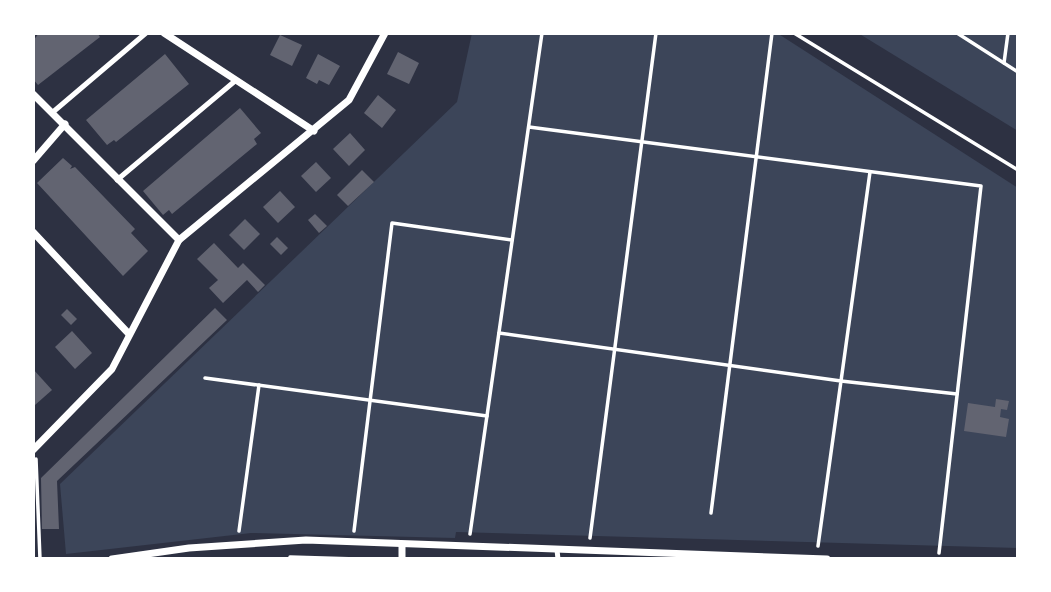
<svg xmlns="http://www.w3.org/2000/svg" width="1051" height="592" font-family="'Crimson Pro',serif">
<rect width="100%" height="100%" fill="#2d3142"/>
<g fill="#3c4559">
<path d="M 472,33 L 777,33 L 1018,188 L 1018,548 L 456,532 L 455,538 L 251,533 L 66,554 L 60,484 L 457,102 Z"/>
<path d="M 858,33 L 1018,33 L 1018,131 Z"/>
</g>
<g fill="#626471">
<path d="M 39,33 L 97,33 L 100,37 L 38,85 L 33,79 L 33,41 Z"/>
<path d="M 280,35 L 302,45 L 292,66 L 270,55 Z"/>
<path d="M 398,52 L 419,63 L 409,84 L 387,74 Z"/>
<path d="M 165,54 L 189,84 L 116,142 L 114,140 L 107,145 L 86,120 Z"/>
<path d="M 318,54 L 340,66 L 329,85 L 319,80 L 317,84 L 306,78 Z"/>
<path d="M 378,95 L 396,110 L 382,128 L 364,113 Z"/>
<path d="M 240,108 L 261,133 L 254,139 L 257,144 L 172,214 L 169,210 L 163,215 L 143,191 Z"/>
<path d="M 350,133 L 365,150 L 349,166 L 333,149 Z"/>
<path d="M 63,158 L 72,166 L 70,169 L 75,167 L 135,229 L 131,233 L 148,251 L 123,276 L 37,183 Z"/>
<path d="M 316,162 L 331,178 L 316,192 L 301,176 Z"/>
<path d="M 362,170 L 374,182 L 348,206 L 337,195 Z"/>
<path d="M 280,191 L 295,207 L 278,223 L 263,207 Z"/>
<path d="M 315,214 L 327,226 L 319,233 L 308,220 Z"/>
<path d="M 245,219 L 260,234 L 244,250 L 229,235 Z"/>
<path d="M 277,237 L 288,248 L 281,255 L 270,244 Z"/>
<path d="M 214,243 L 238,268 L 243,263 L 265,285 L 258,292 L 247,280 L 223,303 L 209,288 L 218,280 L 197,259 Z"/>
<path d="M 215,308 L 227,320 L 57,481 L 59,529 L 42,529 L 41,478 Z"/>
<path d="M 67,309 L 77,319 L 71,325 L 61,315 Z"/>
<path d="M 72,331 L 92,353 L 75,369 L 55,347 Z"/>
<path d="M 33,369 L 52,390 L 35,405 L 33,403 Z"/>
<path d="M 996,399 L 1009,401 L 1007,410 L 1001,409 L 1000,417 L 1009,419 L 1006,437 L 964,431 L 968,403 L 995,407 Z"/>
</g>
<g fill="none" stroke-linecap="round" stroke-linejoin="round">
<g stroke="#fff" stroke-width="3.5">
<path d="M 794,33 L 1018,170"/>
<path d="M 957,33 L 1018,72"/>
<path d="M 1004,63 L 1008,33"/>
<path d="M 529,127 L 981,186 L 939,553"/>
<path d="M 870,172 L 841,381 L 957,394"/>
<path d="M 499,333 L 841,381 L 818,546"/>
<path d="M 205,378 L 487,416"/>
<path d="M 36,459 L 40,559"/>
<path d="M 711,513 L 772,33"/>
<path d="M 239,531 L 259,385"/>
<path d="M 354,531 L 392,223 L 512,240"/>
<path d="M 470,534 L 542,33"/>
<path d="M 590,538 L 656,33"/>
<path d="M 290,557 L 357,559"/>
</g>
<g stroke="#fff" stroke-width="5">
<path d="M 53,112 L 146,33"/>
<path d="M 117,180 L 235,81"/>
<path d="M 557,550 L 558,559"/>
</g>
<g stroke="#fff" stroke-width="7">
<path d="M 164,33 L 314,131"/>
<path d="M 33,94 L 179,240"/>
<path d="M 33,161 L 65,124"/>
<path d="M 33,232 L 129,334"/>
<path d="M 33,450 L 112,369 L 179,240 L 349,100 L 385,33"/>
<path d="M 112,559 L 189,548 L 306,540 L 827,559"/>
<path d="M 402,559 L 402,545"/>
</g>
</g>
<rect width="1051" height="592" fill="none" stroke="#ffffff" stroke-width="70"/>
</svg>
